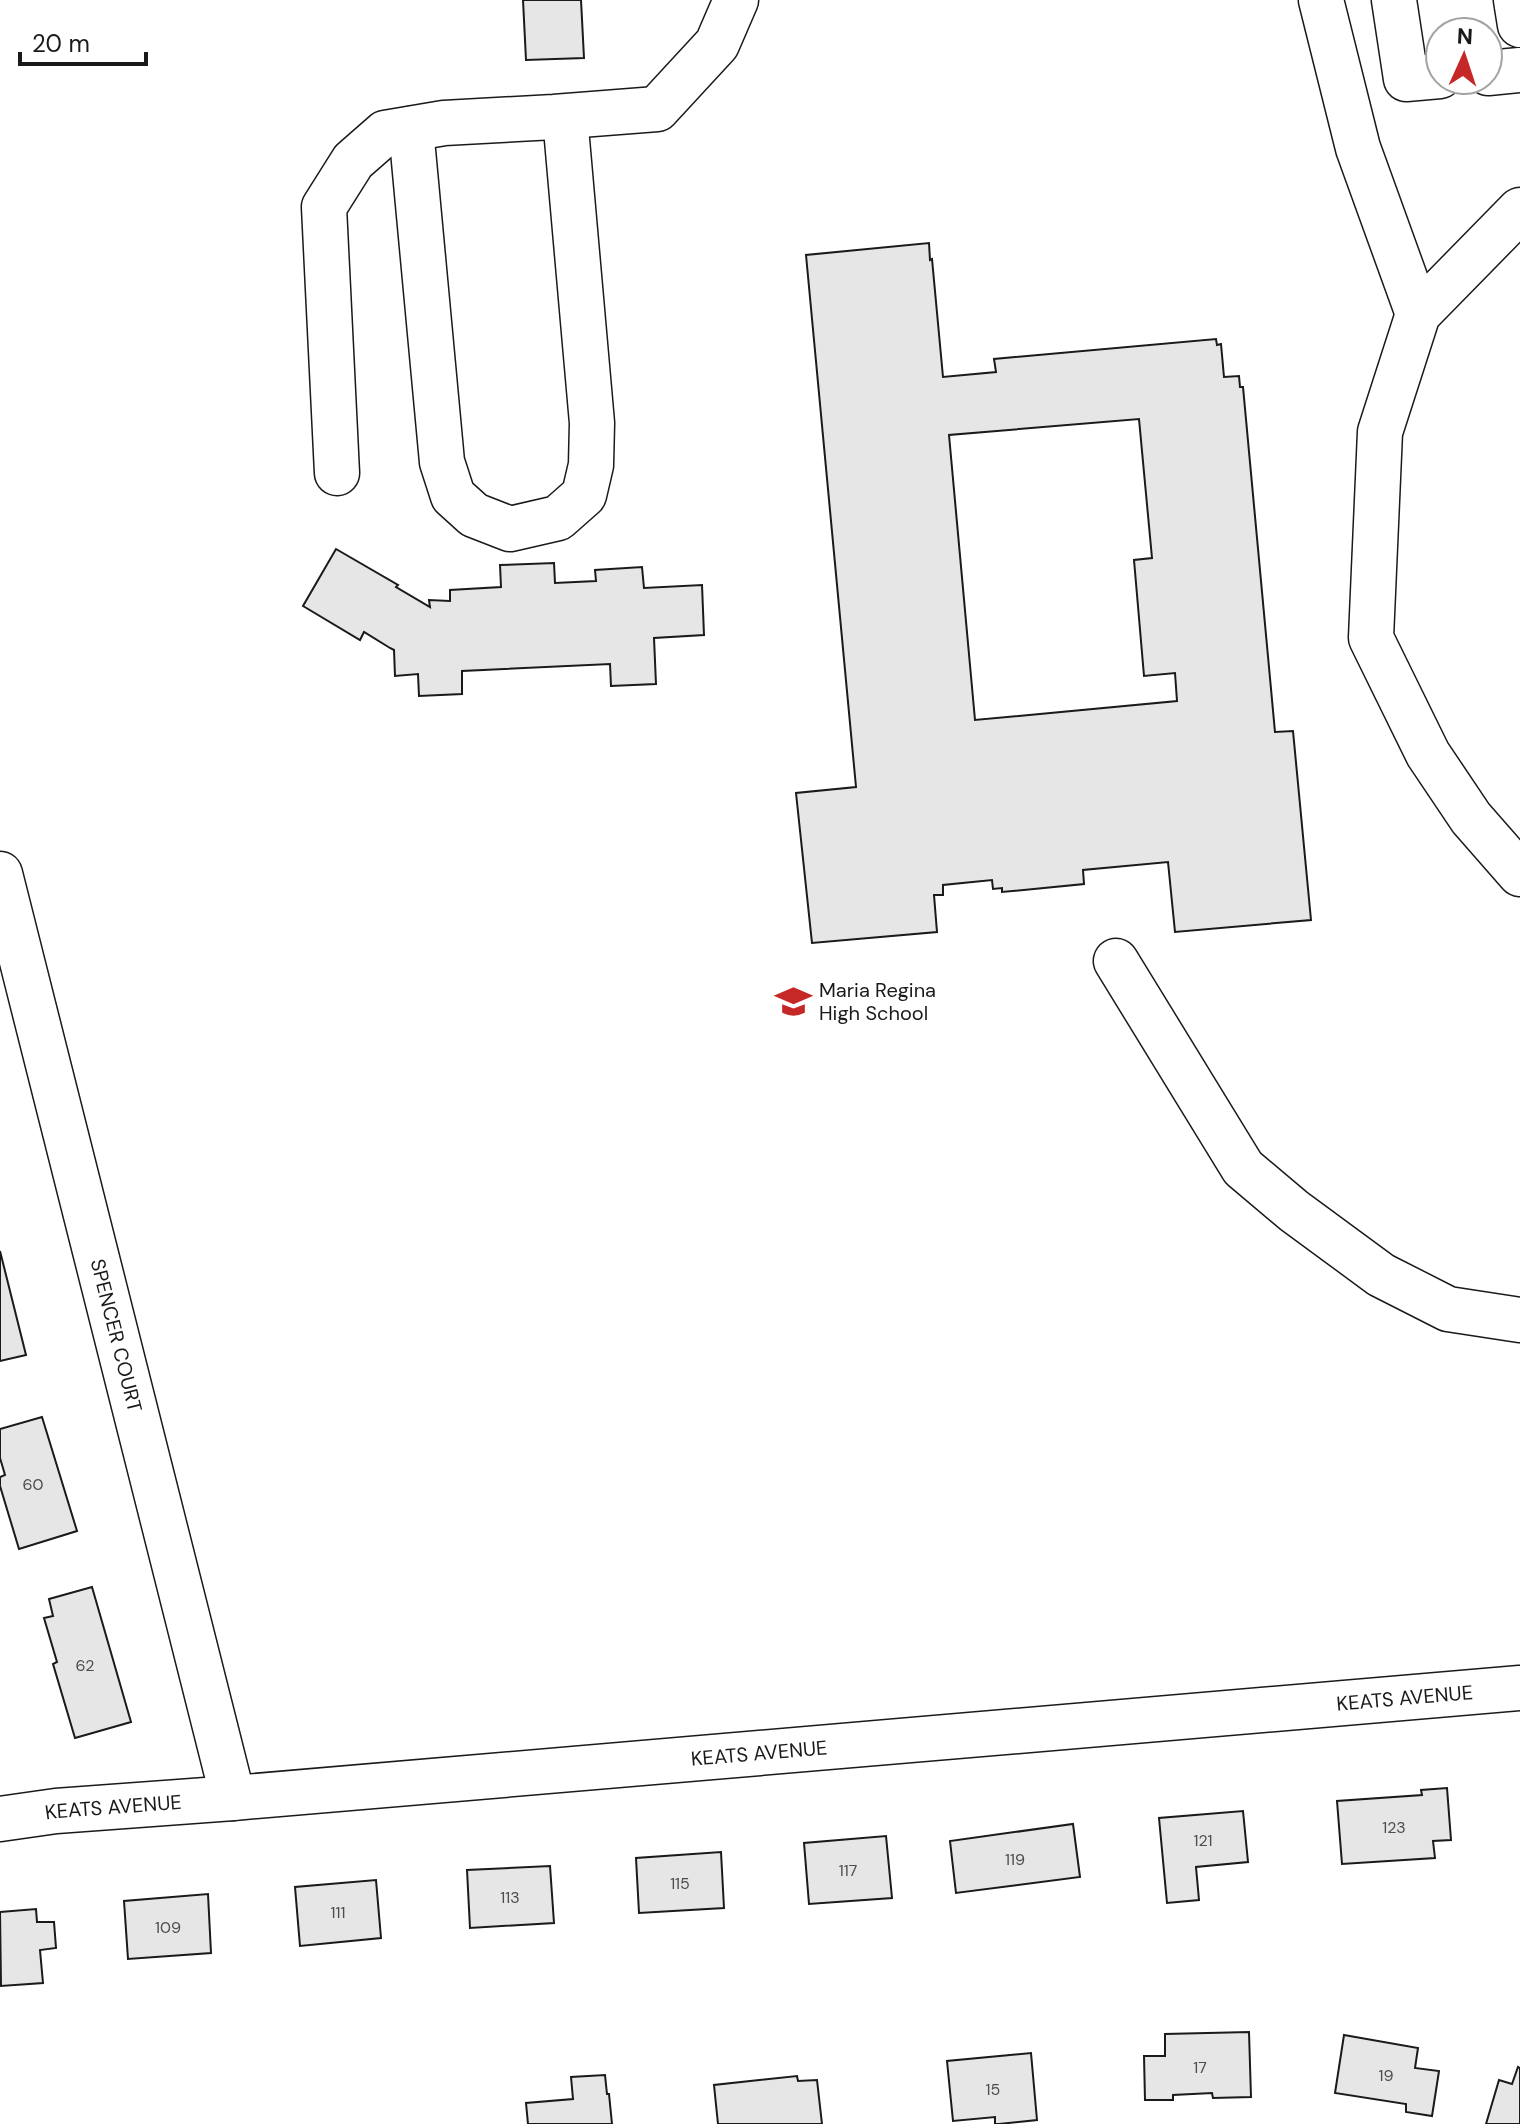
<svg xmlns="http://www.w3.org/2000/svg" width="1520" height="2124" font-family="'DM Sans',sans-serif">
<rect width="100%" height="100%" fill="#fff"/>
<g fill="#e6e6e6" stroke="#1a1a1a" stroke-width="2" fill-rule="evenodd">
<path d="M 523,0 L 581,0 L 584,58 L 526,60 Z"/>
<path d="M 929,243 L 930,260 L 932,259 L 943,377 L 996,372 L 994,359 L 1216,339 L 1217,345 L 1221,344 L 1224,377 L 1239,376 L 1240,387 L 1243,387 L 1275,732 L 1293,731 L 1311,920 L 1175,932 L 1168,862 L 1083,870 L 1084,884 L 1002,892 L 1002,888 L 993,889 L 992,880 L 943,885 L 943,895 L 934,895 L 937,932 L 812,943 L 796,793 L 856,787 L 806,255 ZM 1139,419 L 1152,558 L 1134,560 L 1144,676 L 1175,673 L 1177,701 L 975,720 L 949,435 Z"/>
<path d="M 336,549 L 398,585 L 396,587 L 430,607 L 429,600 L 450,601 L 450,590 L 501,587 L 500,565 L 554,563 L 555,583 L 596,581 L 595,570 L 642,567 L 644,588 L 702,585 L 704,635 L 654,638 L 656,684 L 611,686 L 610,664 L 462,671 L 462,694 L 419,696 L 418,674 L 395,676 L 394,650 L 390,648 L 364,632 L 360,640 L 303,606 Z"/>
<path d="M 0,1251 L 26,1355 L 0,1361 Z"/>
<path d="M 42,1417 L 77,1531 L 19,1549 L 0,1486 L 0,1477 L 5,1475 L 0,1458 L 0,1429 Z"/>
<path d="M 92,1587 L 131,1722 L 75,1738 L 53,1664 L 57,1662 L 44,1618 L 53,1616 L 49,1599 Z"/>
<path d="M 1447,1788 L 1451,1840 L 1433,1841 L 1435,1858 L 1342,1864 L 1337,1801 L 1422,1795 L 1421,1790 Z"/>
<path d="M 1243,1811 L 1248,1862 L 1196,1867 L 1199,1900 L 1167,1903 L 1159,1818 Z"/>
<path d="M 1073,1824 L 1080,1877 L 956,1893 L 950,1841 Z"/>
<path d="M 886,1836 L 892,1898 L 809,1904 L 804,1843 Z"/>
<path d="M 721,1852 L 724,1908 L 639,1913 L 636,1858 Z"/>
<path d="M 550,1866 L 554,1923 L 470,1928 L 467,1870 Z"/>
<path d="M 376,1880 L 381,1938 L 300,1946 L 295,1887 Z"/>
<path d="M 208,1894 L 211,1953 L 128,1959 L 124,1901 Z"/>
<path d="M 36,1909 L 37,1922 L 54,1922 L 56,1948 L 40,1950 L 43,1983 L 1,1986 L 0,1912 Z"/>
<path d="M 1249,2032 L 1251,2097 L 1213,2098 L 1212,2093 L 1173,2095 L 1173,2100 L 1145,2100 L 1144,2056 L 1165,2056 L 1165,2034 Z"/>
<path d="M 1344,2035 L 1418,2048 L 1415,2068 L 1439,2071 L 1432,2116 L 1406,2112 L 1406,2104 L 1335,2093 Z"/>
<path d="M 1031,2053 L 1037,2120 L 999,2124 L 995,2124 L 995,2117 L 953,2121 L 947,2061 Z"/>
<path d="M 1518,2067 L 1520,2068 L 1520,2124 L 1486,2124 L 1499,2080 L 1512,2084 Z"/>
<path d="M 605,2075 L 607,2094 L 609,2094 L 612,2124 L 528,2124 L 526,2103 L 573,2099 L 571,2077 Z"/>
<path d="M 797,2076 L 798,2081 L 817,2080 L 822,2124 L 718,2124 L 714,2085 Z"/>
</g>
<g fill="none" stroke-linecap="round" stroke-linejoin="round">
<defs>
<g id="minor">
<path d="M 1321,0 L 1358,148 L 1418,314"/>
<path d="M 1394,0 L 1406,79 L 1440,76"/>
<path d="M 1516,0 L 1520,25"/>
<path d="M 1488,73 L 1520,70"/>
<path d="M 411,129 L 442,462 L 453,496 L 474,515 L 510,529 L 558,518 L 584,495 L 591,465 L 592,423 L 565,117"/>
<path d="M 1520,210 L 1418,314 L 1380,432 L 1371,638 L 1428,754 L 1471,818 L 1520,874"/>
<path d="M 337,473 L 324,207 L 353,161 L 385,133 L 444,123 L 554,117 L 657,109 L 717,44 L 736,0"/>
<path id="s1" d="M 0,874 L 233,1798"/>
<path d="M 1116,961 L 1243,1168 L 1294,1211 L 1381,1275 L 1448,1309 L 1520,1320"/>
<path id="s2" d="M 0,1819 L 56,1811 L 233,1798 L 1520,1688"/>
</g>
</defs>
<use href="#minor" stroke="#1a1a1a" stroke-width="47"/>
<use href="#minor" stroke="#fff" stroke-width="44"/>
</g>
<defs>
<symbol id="school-bare" viewBox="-9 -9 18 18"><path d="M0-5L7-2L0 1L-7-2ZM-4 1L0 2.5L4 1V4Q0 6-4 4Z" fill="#c62828" stroke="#fff" stroke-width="2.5" paint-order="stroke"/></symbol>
</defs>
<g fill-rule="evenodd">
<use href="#school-bare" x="768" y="976" width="51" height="51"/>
</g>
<g text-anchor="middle" stroke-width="6" stroke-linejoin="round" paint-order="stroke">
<g font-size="16" fill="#4d4d4d">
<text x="33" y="1490">60</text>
<text x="85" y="1671">62</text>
<text x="1394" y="1833">123</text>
<text x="1203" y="1846">121</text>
<text x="1015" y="1865">119</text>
<text x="848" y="1876">117</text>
<text x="680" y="1889">115</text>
<text x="510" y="1903">113</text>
<text x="338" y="1918">111</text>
<text x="168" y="1933">109</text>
<text x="1200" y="2073">17</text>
<text x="1386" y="2081">19</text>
<text x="993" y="2095">15</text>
</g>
<g font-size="20" fill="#1a1a1a" stroke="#fff" text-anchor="start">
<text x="819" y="997">Maria Regina<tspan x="819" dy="23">High School</tspan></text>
</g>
<g font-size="20" fill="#1a1a1a" stroke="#fff">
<text dy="7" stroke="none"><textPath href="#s1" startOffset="476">SPENCER COURT</textPath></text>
<text dy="7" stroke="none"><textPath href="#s2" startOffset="1410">KEATS AVENUE</textPath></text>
<text dy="7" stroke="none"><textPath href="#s2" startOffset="762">KEATS AVENUE</textPath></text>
<text dy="7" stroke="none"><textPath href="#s2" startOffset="114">KEATS AVENUE</textPath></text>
</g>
</g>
<g transform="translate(1464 56) rotate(3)"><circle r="38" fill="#ffffff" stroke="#a3a3a3" stroke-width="2"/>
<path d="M0-6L14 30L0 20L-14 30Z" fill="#c62828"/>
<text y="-12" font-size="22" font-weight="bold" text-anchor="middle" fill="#1a1a1a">N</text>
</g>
<path d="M20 52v12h126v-12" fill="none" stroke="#1a1a1a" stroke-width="4"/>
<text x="32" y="52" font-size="24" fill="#1a1a1a" stroke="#ffffff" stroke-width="6" paint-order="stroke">20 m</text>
</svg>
